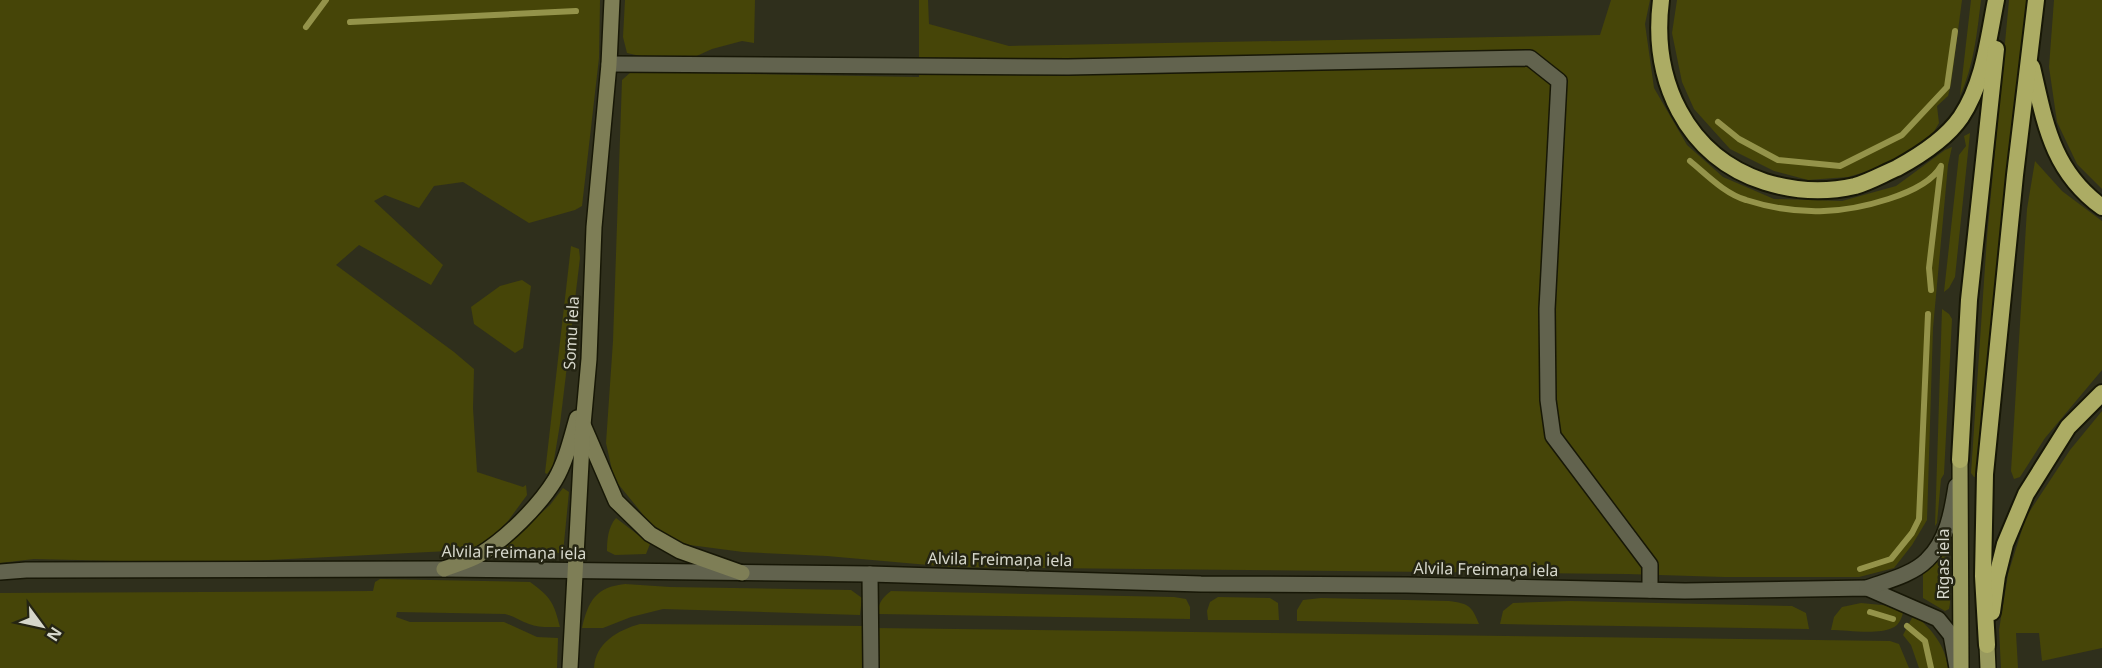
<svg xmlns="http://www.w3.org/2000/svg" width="2102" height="668" font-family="'Noto Sans',sans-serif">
<rect width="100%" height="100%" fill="#2f2f1c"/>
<g fill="#464508">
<path d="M 0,0 L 600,0 L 599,58 L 582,206 L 575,210 L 529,223 L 463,182 L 434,186 L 419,208 L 385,195 L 374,201 L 443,265 L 431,285 L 359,245 L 336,265 L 454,352 L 474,369 L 473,408 L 477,472 L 523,487 L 526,485 L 527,495 L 508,521 L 487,542 L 469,550 L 206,563 L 34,559 L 0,563 Z"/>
<path d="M 625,0 L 755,0 L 754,43 L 742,41 L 712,49 L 690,59 L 640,56 L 627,53 L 623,37 Z"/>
<path d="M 919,0 L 928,0 L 929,24 L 1009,46 L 1600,35 L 1611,0 L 1650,0 L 1645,24 L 1654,88 L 1687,145 L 1723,177 L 1774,199 L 1842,201 L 1896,186 L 1945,150 L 1952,147 L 1948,165 L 1933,328 L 1927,520 L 1912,545 L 1894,568 L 1859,577 L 1724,577 L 1627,574 L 951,567 L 827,556 L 743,552 L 682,544 L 650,523 L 614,479 L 606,443 L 613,341 L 622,80 L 631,72 L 919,77 Z"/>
<path d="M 1677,0 L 1962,0 L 1951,84 L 1948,96 L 1937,106 L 1939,123 L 1930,138 L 1885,166 L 1848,177 L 1808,180 L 1774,171 L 1730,149 L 1694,109 L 1682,82 L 1672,33 Z"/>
<path d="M 1971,0 L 1981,0 C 1977,33 1974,65 1960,96 Z"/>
<path d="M 2009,0 L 2027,0 L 1978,476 L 1974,477 L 1971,473 L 1987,237 Z"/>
<path d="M 2054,0 L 2102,0 L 2102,189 L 2077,164 L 2057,122 L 2049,67 Z"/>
<path d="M 1970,133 L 1955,277 L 1949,288 L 1944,292 L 1959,155 L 1966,146 L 1964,136 Z"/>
<path d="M 2035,161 L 2062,191 L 2102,221 L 2102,370 L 2045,438 L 2020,477 L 2014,479 L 2011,471 L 2027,209 Z"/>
<path d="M 571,246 L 579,249 L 580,258 L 560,424 L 553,466 L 547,474 L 545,473 Z"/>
<path d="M 522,280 L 531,286 L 523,348 L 515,353 L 474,324 L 471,307 L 500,286 Z"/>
<path d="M 1942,309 L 1949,314 L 1952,319 L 1944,474 L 1941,479 L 1937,523 L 1935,526 Z"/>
<path d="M 2102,411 L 2102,648 L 2042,661 L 2039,633 L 2016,633 L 2018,668 L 2001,668 L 1999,630 L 2008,574 L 2026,517 L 2070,450 Z"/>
<path d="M 563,488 L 569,492 L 563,553 L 504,553 L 502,549 L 550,505 Z"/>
<path d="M 616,518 L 650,544 L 646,554 L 615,555 L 607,551 C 607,540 608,527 616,518 Z"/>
<path d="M 1941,556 L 1947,557 L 1949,563 L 1950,603 L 1949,609 L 1945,611 L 1923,598 L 1923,574 Z"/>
<path d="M 380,579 L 530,582 C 551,597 554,603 560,627 C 550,627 538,628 529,624 C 520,621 514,616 505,614 L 397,612 L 396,617 L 410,622 L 504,622 L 537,637 L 558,638 L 557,668 L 0,668 L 0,593 L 373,591 L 375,582 Z"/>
<path d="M 625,584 L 670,587 L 851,590 L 862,598 L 860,615 L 663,609 L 631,617 L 603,628 L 582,628 C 588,601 596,587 625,584 Z"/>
<path d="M 891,591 L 1174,597 L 1186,599 L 1190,607 L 1190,619 L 878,614 C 878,603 882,598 891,591 Z"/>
<path d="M 1218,597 L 1270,598 L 1278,603 L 1279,620 L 1208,620 L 1207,611 L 1210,602 Z"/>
<path d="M 1321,598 L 1449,601 C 1469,604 1471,605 1479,624 L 1297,621 L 1297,610 L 1303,600 Z"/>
<path d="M 1570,601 L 1792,606 L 1806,613 L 1809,629 L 1500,624 L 1503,611 L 1513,603 Z"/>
<path d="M 1861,603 L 1892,606 L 1904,609 C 1902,617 1900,625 1892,628 C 1878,635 1846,630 1831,630 L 1834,617 L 1842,607 Z"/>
<path d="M 1914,614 C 1931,629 1945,644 1948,668 L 1919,668 L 1911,645 L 1903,635 Z"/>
<path d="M 640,624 L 863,626 L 863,668 L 594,668 C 595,643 618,630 640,624 Z"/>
<path d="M 874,628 L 1890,641 L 1899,644 L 1909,668 L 874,668 Z"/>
</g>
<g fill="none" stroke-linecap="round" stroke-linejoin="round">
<g stroke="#94934a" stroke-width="6">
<path d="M 350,22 L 576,11"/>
<path d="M 306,27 L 326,0"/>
<path d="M 1718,122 L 1739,139 L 1778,160 L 1840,166 L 1902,135 L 1947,87 L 1955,31"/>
<path d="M 1690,161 C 1707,175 1725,194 1746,200 C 1771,208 1799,212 1824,211 C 1856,210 1925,195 1941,166 L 1929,268 L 1931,290"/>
<path d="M 1860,569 L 1891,559 L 1912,533 L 1919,519 L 1928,314"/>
<path d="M 1870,612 L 1893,619"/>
<path d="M 1907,626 L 1925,641 L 1931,668"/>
</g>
<defs>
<g id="minor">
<path d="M 609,64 L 1068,67 L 1530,58 L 1559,81 L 1547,309 L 1548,400 L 1553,436 L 1650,565 L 1650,590"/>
<path d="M 870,574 L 871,668"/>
</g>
<g id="tertiary">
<path d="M 0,572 L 26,570 L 444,569 L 870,574 L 1201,584 L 1407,585 L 1685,591 L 1867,588 L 1938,619 L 1951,635 L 1957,668"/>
<path d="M 1867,588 C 1886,581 1912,575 1927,560 C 1947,541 1952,512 1956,486"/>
</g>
<g id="secondary">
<path d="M 584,427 L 616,501 L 650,534 L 680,551 L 742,573"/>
<path d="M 444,569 C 456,564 469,561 479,555 C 506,539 539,506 555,480 C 566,461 571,439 577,418"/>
<path d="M 570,668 L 583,425 L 589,359 L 594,227 L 609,64 L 612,0"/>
</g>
<g id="primary">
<path d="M 1960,460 L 1961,668"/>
<path d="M 1987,645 L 1988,668"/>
</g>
<g id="trunk">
<path d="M 1661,0 C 1651,79 1685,156 1765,182 C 1794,191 1825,193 1855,186 C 1869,182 1883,174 1897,168 C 1919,156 1946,139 1961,117 C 1984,82 1988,40 1996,0"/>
<path d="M 2032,67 C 2045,123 2052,171 2102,207"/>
<path d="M 1960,460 L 1969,300 L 1996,49"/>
<path d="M 1992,612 L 1997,576 L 2005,544 L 2026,494 L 2068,427 L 2102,393"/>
<path d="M 1987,645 L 1983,576 L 1985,474 L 2015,175 L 2036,0"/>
</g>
</defs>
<use href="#minor" stroke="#171706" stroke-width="18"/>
<use href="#tertiary" stroke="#171706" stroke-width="18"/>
<use href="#secondary" stroke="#171706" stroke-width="18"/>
<use href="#primary" stroke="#171706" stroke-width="18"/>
<use href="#trunk" stroke="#171706" stroke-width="20"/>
<use href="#minor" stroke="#62634e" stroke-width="15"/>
<use href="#tertiary" stroke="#62634e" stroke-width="15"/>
<use href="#secondary" stroke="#7e7e56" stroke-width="15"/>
<use href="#primary" stroke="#999a5e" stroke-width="15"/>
<use href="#trunk" stroke="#acac64" stroke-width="16"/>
</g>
<g text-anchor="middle" stroke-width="5" stroke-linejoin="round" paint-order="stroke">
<g font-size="16" fill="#d6d7cb" stroke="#252513">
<text transform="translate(571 333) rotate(-87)" y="6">Somu iela</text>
<text transform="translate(514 552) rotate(1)" y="6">Alvila Freimaņa iela</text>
<text transform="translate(1000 559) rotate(1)" y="6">Alvila Freimaņa iela</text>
<text transform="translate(1943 564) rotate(-90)" y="6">Rīgas iela</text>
<text transform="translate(1486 569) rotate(1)" y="6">Alvila Freimaņa iela</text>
</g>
</g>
<g transform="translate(42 626) rotate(123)" stroke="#252513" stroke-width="4.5" paint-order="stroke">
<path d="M0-4.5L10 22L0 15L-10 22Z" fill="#d6d7cb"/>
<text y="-9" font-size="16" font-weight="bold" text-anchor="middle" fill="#d6d7cb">N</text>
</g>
</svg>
